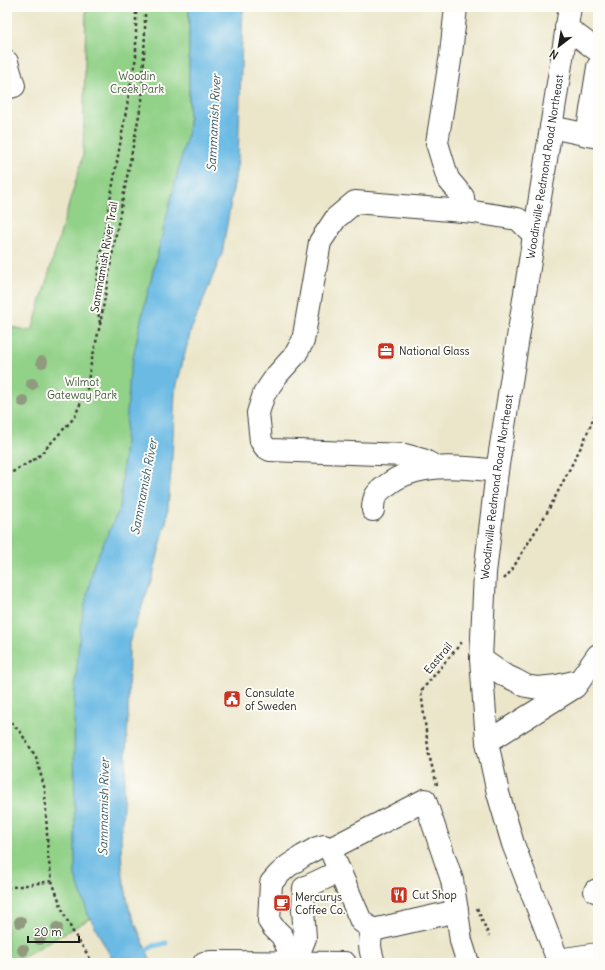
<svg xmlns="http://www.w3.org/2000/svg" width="605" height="970" font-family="Delius,sans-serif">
<rect width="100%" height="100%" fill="#fdfcf7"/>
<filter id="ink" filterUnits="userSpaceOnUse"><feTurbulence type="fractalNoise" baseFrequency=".025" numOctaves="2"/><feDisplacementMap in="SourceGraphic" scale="8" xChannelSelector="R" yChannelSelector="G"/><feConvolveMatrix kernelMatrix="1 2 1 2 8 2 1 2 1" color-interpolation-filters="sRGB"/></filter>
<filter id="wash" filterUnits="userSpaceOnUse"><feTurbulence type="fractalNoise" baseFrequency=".012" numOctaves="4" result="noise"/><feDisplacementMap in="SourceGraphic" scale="16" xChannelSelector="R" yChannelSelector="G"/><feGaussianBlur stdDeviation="0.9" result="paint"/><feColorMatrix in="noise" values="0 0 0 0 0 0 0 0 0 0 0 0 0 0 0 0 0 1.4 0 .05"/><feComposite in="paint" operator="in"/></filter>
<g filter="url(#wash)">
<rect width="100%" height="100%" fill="#ebe6ca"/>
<path fill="#92d188" stroke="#577652" d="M 86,7 L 189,7 L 189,126 L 111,643 L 107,909 L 12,963 L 7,963 L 7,326 L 32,331 L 83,156 Z"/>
<path fill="#6abae4" stroke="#436b80" d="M 189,7 L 243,7 L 238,160 L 222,254 L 191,330 L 175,392 L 172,460 L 167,518 L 153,575 L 129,643 L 128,720 L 121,840 L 122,871 L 129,908 L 152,963 L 114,963 L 88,914 L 75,876 L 74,702 L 80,628 L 94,563 L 120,508 L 130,372 L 140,324 L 189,126 Z"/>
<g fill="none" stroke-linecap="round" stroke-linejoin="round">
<path stroke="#6abae4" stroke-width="5" d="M 142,953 L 153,946 L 166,943"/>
</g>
</g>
<g filter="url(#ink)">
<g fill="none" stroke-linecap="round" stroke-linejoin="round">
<defs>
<g id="minor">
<path d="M 456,7 L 451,54 L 437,143 L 448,179 L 463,197 L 464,211"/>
<path d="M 566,27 L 598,51"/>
<path d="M 7,62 L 14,86 L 7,88"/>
<path d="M 551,127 L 598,137"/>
<path d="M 587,135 L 598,67"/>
<path d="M 436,467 L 423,460 L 405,455 L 270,450 L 265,447 L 261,441 L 258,413 L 264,394 L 277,375 L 295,355 L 303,341 L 320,242 L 336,218 L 355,202 L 474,212 L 518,219 L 534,235"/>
<path d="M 373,510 C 373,496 377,492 387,485 C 418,461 461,467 497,471"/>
<path d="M 481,659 L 504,675 L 515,680 L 526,686 L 538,688 L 557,686 L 574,682"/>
<path d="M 487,742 L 575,687 L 598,655"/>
<path d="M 330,849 L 425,800 L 452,880 L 457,911"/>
<path d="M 595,891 L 598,890"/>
<path d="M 558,960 L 598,954"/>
<path d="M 295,963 L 282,936 L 273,927 L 269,921 L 271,883 L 278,875 L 288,866 L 303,856 L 317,848 L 324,846 L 330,849 L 361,921 L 373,930"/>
<path d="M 295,963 L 305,938 L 303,909 L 304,888 L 340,871"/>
<path d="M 374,963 C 370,950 368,942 373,930 L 457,911 L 461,941 L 468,963"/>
</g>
<g id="major">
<path d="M 204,963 L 212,962 L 345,963"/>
<path id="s1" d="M 559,963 L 513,844 L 498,793 L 487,742 L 481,659 L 485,573 L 497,471 L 570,7"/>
</g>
</defs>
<use href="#minor" stroke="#3b3a36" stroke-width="24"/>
<use href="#major" stroke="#3b3a36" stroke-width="24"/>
<g stroke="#3b3a36" stroke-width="2.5" stroke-dasharray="3 3" stroke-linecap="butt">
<path d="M 100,323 L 95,295 L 101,251 L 131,83 L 136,57 L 136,7"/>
<path d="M 7,475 L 37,458 L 74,418 L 87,389 L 90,368 L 100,325 L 115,239 L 142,100 L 145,32 L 145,7"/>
<path d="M 504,579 L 512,570 L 520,556 L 548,511 L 584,441 L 598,407"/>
<path d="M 7,718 L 21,733 L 36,757 L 45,790 L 48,856 L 52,881 L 64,914 L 73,932 L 93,963"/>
<path d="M 437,785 L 429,755 L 421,691 L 462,642"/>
<path d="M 7,888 L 52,881"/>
<path d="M 477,908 L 489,936"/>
</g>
<use href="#minor" stroke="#fff" stroke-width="22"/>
<use href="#major" stroke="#fff" stroke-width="22"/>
</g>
<g fill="#909a7f">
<circle cx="42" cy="362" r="6"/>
<circle cx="32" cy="384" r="6"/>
<circle cx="23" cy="401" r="6"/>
<circle cx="20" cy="922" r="6"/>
<circle cx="57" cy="928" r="6"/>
<circle cx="40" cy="939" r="6"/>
<circle cx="23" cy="950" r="6"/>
</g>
</g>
<defs>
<symbol id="office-square" viewBox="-11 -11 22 22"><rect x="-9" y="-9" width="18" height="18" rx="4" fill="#c8321e" stroke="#fdfcf7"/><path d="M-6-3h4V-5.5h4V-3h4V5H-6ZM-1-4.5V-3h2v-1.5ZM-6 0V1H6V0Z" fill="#fff"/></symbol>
<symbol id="civic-square" viewBox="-11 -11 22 22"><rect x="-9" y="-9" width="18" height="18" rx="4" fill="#c8321e" stroke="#fdfcf7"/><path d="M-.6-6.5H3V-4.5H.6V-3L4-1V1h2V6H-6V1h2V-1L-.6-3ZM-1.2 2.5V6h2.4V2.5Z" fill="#fff"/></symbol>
<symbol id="restaurant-square" viewBox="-11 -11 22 22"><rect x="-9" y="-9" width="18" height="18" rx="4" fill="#c8321e" stroke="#fdfcf7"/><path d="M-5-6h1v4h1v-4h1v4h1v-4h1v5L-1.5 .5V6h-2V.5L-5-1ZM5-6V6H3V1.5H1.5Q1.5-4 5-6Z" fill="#fff"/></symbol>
<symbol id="cafe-square" viewBox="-11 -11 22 22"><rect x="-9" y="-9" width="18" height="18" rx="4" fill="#c8321e" stroke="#fdfcf7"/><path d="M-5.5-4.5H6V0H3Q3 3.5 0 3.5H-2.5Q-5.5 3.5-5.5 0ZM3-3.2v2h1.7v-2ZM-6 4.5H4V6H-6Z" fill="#fff"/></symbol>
</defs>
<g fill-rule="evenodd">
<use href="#office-square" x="376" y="341" width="20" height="20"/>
<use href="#civic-square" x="222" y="689" width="20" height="20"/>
<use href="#restaurant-square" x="389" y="885" width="20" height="20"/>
<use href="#cafe-square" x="272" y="893" width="20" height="20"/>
</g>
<g text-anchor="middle" stroke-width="4" stroke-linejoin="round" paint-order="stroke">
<g font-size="11" fill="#455b42" stroke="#fdfcf7">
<text x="137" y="80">Woodin<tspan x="137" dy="13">Creek Park</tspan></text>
<text x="82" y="386">Wilmot<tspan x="82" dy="13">Gateway Park</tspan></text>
</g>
<g font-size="11" fill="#1c1c1c" stroke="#fdfcf7">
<text dy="4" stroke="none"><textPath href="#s1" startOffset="813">Woodinville Redmond Road Northeast</textPath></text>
<text transform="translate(104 257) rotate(-80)" y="4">Sammamish River Trail</text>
<text dy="4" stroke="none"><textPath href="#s1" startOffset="489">Woodinville Redmond Road Northeast</textPath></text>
<text transform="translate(438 658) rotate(-50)" y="4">Eastrail</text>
</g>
<g font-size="11" fill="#1c1c1c" stroke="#fdfcf7" text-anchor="start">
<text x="399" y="355">National Glass</text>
<text x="245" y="697">Consulate<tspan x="245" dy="13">of Sweden</tspan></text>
<text x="412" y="899">Cut Shop</text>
<text x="295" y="901">Mercurys<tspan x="295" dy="13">Coffee Co.</tspan></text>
</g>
<g font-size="12" font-style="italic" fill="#3b5b6c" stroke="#fdfcf7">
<text transform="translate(214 123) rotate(-87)" y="4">Sammamish River</text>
<text transform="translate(144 487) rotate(-79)" y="4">Sammamish River</text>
<text transform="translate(104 807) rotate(-89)" y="4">Sammamish River</text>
</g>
</g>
<rect width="605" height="970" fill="none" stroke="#fdfcf7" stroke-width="24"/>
<g transform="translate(559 46) rotate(211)" stroke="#fdfcf7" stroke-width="3" paint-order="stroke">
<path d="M0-3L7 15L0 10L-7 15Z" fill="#1c1c1c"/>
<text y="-6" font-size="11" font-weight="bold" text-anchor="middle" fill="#1c1c1c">N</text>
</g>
<path d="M28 936v6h51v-6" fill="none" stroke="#1c1c1c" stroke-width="2"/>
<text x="34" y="936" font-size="12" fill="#1c1c1c" stroke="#fdfcf7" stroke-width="3" paint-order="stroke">20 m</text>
</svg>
